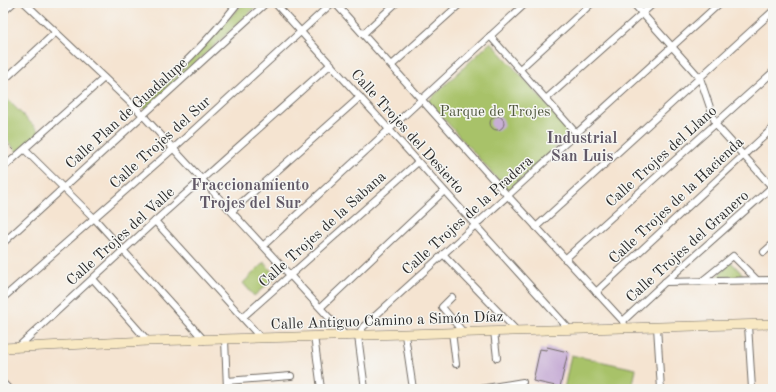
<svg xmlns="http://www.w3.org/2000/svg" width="776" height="392" font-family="'Old Standard TT',serif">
<rect width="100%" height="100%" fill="#f6f6f2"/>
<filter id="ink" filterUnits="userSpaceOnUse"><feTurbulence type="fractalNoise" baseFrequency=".025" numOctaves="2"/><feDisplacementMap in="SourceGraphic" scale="8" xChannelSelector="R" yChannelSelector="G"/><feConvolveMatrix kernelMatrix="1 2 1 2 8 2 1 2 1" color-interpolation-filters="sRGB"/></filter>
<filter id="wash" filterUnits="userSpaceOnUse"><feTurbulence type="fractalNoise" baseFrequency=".012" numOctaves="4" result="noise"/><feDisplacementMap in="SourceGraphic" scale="16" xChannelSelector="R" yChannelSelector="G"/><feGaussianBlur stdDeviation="0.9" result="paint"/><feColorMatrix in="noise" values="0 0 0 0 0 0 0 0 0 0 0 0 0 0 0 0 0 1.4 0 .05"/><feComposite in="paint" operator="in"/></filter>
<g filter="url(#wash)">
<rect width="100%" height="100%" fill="#f5e4d1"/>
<g fill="#a8c269" stroke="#6a764a">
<path d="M 244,3 L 260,3 L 145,110 L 142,107 Z"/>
<path d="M 491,42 L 572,133 L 508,191 L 428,101 Z"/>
<path d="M 3,95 L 40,132 L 18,153 L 3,136 Z"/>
<path d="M 264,262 L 276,277 L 254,296 L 243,283 Z"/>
<path d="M 731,262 L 745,277 L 715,279 Z"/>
<path d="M 571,355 L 636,369 L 632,389 L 564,389 Z"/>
</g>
<g id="blocks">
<g fill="#c8afd6">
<circle cx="497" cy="123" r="7"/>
<path d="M 547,347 L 568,352 L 560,387 L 533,381 L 540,349 L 546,350 Z"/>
</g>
</g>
</g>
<g filter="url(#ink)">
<use href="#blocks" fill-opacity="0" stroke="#726c65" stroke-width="1"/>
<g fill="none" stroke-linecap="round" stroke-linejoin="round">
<defs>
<g id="street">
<path d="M 25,3 L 136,108 L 346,336"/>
<path d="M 275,3 L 569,329"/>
<path d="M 335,3 L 507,195 L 623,321"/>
<path d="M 633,3 L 700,78 L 716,125 L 773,188"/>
<path d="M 3,12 L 13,3"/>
<path d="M 363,34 L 396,3"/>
<path d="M 490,36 L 576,133"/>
<path d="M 392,65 L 461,3"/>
<path d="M 520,69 L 592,3"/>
<path d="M 3,81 L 55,33"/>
<path d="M 546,99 L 654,3"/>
<path d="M 136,108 C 173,76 208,41 238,3"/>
<path d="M 25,150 L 94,218 L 204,340"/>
<path d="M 3,168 L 104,78"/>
<path d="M 232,211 L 360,97"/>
<path d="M 155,221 L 261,338"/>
<path d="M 536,227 L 773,11"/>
<path d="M 3,243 L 266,3"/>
<path d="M 264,245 L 526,3"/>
<path d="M 764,252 L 773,244"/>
<path d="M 443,254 L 516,330"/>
<path d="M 565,259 L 773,72"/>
<path d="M 93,279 L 148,341"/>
<path d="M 702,281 L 733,256 L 757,280"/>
<path d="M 665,282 L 773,280"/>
<path d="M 596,292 L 773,128"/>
<path d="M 452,297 L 442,307 L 463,332"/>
<path d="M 3,298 L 174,148 L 332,3"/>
<path d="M 321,307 L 444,191"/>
<path d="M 243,317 L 418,162"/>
<path d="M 624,324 L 623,321 L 665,282 L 773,186"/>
<path d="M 748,325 L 752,389"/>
<path d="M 657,327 L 661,389"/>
<path d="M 494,331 L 497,358"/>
<path d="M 452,332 L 456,364"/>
<path d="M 405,335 L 413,389"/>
<path d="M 314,336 L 321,389"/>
<path d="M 225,339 L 227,389"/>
<path d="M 17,348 L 155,221 L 331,64"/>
<path d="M 227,381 L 291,376"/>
<path d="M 3,383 L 9,389"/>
<path d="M 365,389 L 358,336 L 363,327 L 720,3"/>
<path d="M 480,389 L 523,382"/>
</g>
<path id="secondary" d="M 3,348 L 148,341 L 773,324"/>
</defs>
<use href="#street" stroke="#726c65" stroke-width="8"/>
<use href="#secondary" stroke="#726c65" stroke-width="10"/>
<path stroke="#726c65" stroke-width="1" stroke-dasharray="3 3" stroke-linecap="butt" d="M 3,139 L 13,150"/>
<use href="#street" stroke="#fff" stroke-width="6"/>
<use href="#secondary" stroke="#f8e8c3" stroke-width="9"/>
</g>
</g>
<g text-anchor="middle" stroke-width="3" stroke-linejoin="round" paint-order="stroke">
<g font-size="15" fill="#50583e" stroke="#f6f6f2">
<text x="495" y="116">Parque de Trojes</text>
</g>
<g font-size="15" fill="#2b2b2b" stroke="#f6f6f2">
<text transform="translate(126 113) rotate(-42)" y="5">Calle Plan de Guadalupe</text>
<text transform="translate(408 131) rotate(48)" y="5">Calle Trojes del Desierto</text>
<text transform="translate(160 142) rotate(-42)" y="5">Calle Trojes del Sur</text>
<text transform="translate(661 156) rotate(-42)" y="5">Calle Trojes del Llano</text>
<text transform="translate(676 200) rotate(-43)" y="5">Calle Trojes de la Hacienda</text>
<text transform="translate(467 215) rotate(-42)" y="5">Calle Trojes de la Pradera</text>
<text transform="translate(322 229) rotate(-42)" y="5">Calle Trojes de la Sabana</text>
<text transform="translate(120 236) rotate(-42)" y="5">Calle Trojes del Valle</text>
<text transform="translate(687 246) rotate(-42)" y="5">Calle Trojes del Granero</text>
<text transform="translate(387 320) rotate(-2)" y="5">Calle Antiguo Camino a Simón Díaz</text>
</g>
<g font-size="16" font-weight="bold" fill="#625967" stroke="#f6f6f2">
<text x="582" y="143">Industrial<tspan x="582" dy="18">San Luis</tspan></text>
<text x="250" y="190">Fraccionamiento<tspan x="250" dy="18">Trojes del Sur</tspan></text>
</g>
</g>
<rect width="776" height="392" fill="none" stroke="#f6f6f2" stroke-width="16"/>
</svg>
